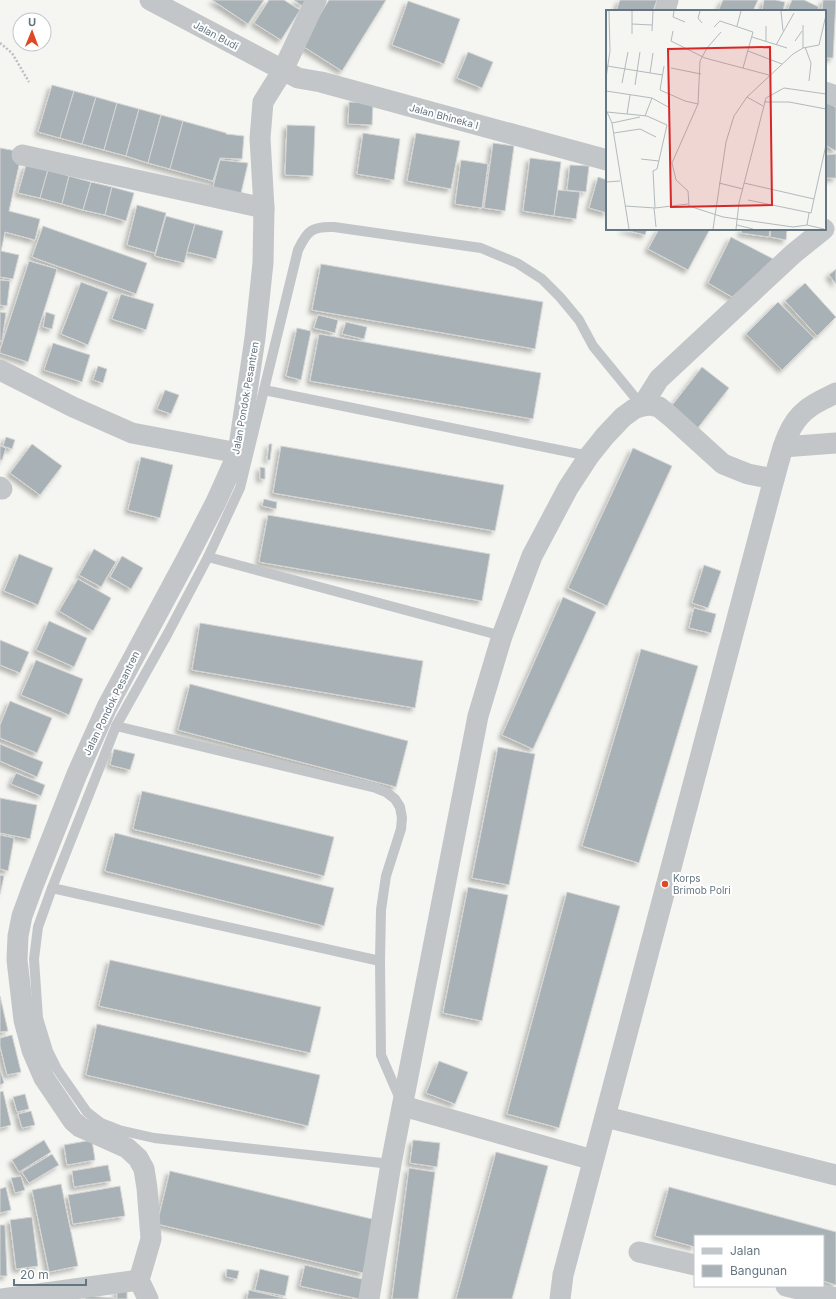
<svg xmlns="http://www.w3.org/2000/svg" width="836" height="1299" font-family="Inter,sans-serif">
<defs>
<filter id="shadow"><feDropShadow dx="-3.5" dy="3.5" stdDeviation="2" flood-color="#0004"/></filter>
</defs>
<rect width="100%" height="100%" fill="#f5f5f1"/>
<g fill="#a8b1b6" stroke="#d6d6d4" filter="url(#shadow)">
<path d="M 212,0 L 264,0 L 248,24 Z"/>
<path d="M 269,0 L 284,0 L 300,10 L 281,40 L 254,23 Z"/>
<path d="M 294,0 L 306,0 L 302,6 Z"/>
<path d="M 329,0 L 386,0 L 342,71 L 301,45 Z"/>
<path d="M 620,0 L 657,0 L 653,11 L 616,11 Z"/>
<path d="M 723,0 L 758,0 L 753,11 L 718,11 Z"/>
<path d="M 764,0 L 775,0 L 785,2 L 783,11 L 762,11 Z"/>
<path d="M 792,0 L 804,0 L 819,7 L 817,11 L 787,11 Z"/>
<path d="M 823,0 L 836,0 L 833,58 L 825,58 L 825,11 L 822,11 Z"/>
<path d="M 408,1 L 460,19 L 444,64 L 392,45 Z"/>
<path d="M 468,52 L 493,62 L 482,88 L 457,78 Z"/>
<path d="M 52,85 L 74,91 L 60,138 L 38,132 Z"/>
<path d="M 74,91 L 96,97 L 82,144 L 60,138 Z"/>
<path d="M 96,97 L 117,103 L 104,150 L 82,144 Z"/>
<path d="M 349,102 L 373,103 L 372,125 L 348,124 Z"/>
<path d="M 825,102 L 836,107 L 836,151 L 825,145 Z"/>
<path d="M 117,103 L 139,109 L 126,156 L 104,150 Z"/>
<path d="M 139,109 L 161,115 L 148,163 L 126,156 Z"/>
<path d="M 161,115 L 183,121 L 170,169 L 148,163 Z"/>
<path d="M 183,121 L 226,133 L 226,134 L 244,136 L 242,159 L 220,158 L 213,181 L 170,169 Z"/>
<path d="M 287,125 L 315,126 L 313,176 L 285,175 Z"/>
<path d="M 363,133 L 400,139 L 394,180 L 357,174 Z"/>
<path d="M 416,133 L 460,141 L 451,189 L 407,181 Z"/>
<path d="M 493,143 L 514,146 L 505,211 L 484,208 Z"/>
<path d="M 0,148 L 22,152 L 9,211 L 40,219 L 35,240 L 5,232 L 1,251 L 19,255 L 13,279 L 0,277 Z"/>
<path d="M 836,154 L 836,178 L 825,178 L 825,155 Z"/>
<path d="M 530,158 L 561,162 L 554,216 L 523,211 Z"/>
<path d="M 220,160 L 248,163 L 241,193 L 212,191 Z"/>
<path d="M 461,160 L 488,164 L 482,208 L 455,204 Z"/>
<path d="M 26,165 L 48,170 L 40,198 L 18,193 Z"/>
<path d="M 570,165 L 589,166 L 586,192 L 567,190 Z"/>
<path d="M 48,170 L 69,176 L 62,204 L 40,198 Z"/>
<path d="M 69,176 L 91,182 L 83,210 L 62,204 Z"/>
<path d="M 598,177 L 607,180 L 607,213 L 589,208 Z"/>
<path d="M 91,182 L 112,187 L 105,215 L 83,210 Z"/>
<path d="M 112,187 L 134,193 L 126,221 L 105,215 Z"/>
<path d="M 558,190 L 580,192 L 576,219 L 554,216 Z"/>
<path d="M 137,205 L 166,213 L 155,253 L 127,245 Z"/>
<path d="M 166,216 L 195,224 L 184,263 L 155,256 Z"/>
<path d="M 195,224 L 223,231 L 216,259 L 187,252 Z"/>
<path d="M 43,226 L 147,263 L 136,294 L 32,257 Z"/>
<path d="M 622,229 L 647,229 L 645,235 Z"/>
<path d="M 659,229 L 710,229 L 688,270 L 648,249 Z"/>
<path d="M 742,229 L 770,229 L 769,237 L 741,233 Z"/>
<path d="M 771,229 L 787,229 L 786,240 L 770,237 Z"/>
<path d="M 731,237 L 779,262 L 739,301 L 708,283 Z"/>
<path d="M 29,261 L 57,269 L 28,362 L 0,353 L 0,350 Z"/>
<path d="M 321,264 L 543,302 L 535,349 L 312,310 Z"/>
<path d="M 836,269 L 836,284 L 829,275 Z"/>
<path d="M 0,280 L 10,281 L 7,306 L 0,305 Z"/>
<path d="M 81,282 L 108,292 L 88,345 L 61,334 Z"/>
<path d="M 805,283 L 836,317 L 817,336 L 785,301 Z"/>
<path d="M 121,294 L 154,304 L 146,330 L 112,319 Z"/>
<path d="M 778,302 L 814,338 L 782,370 L 746,334 Z"/>
<path d="M 0,312 L 6,313 L 2,341 L 0,341 Z"/>
<path d="M 46,312 L 55,315 L 52,329 L 43,327 Z"/>
<path d="M 318,315 L 338,320 L 335,333 L 314,328 Z"/>
<path d="M 346,322 L 367,327 L 364,339 L 342,334 Z"/>
<path d="M 297,328 L 311,331 L 301,380 L 286,376 Z"/>
<path d="M 319,334 L 541,373 L 533,419 L 310,381 Z"/>
<path d="M 53,343 L 90,355 L 82,382 L 44,370 Z"/>
<path d="M 98,366 L 107,369 L 103,383 L 93,380 Z"/>
<path d="M 702,367 L 729,388 L 697,429 L 670,408 Z"/>
<path d="M 165,390 L 179,395 L 171,414 L 157,409 Z"/>
<path d="M 6,437 L 15,440 L 12,449 L 3,446 Z"/>
<path d="M 32,444 L 62,466 L 40,495 L 10,473 Z"/>
<path d="M 269,444 L 272,444 L 270,460 L 267,460 Z"/>
<path d="M 0,446 L 6,448 L 2,460 L 0,460 Z"/>
<path d="M 281,446 L 504,485 L 495,531 L 273,493 Z"/>
<path d="M 633,448 L 672,466 L 607,606 L 568,588 Z"/>
<path d="M 141,457 L 173,465 L 160,518 L 128,510 Z"/>
<path d="M 260,467 L 265,468 L 265,479 L 260,479 Z"/>
<path d="M 264,499 L 277,502 L 276,509 L 262,506 Z"/>
<path d="M 268,515 L 490,554 L 482,601 L 259,562 Z"/>
<path d="M 94,549 L 116,562 L 101,587 L 79,575 Z"/>
<path d="M 19,554 L 53,568 L 38,605 L 4,591 Z"/>
<path d="M 122,556 L 143,568 L 131,589 L 110,577 Z"/>
<path d="M 704,565 L 721,571 L 708,608 L 692,603 Z"/>
<path d="M 78,579 L 111,598 L 93,631 L 59,611 Z"/>
<path d="M 563,597 L 596,612 L 533,749 L 502,735 Z"/>
<path d="M 694,608 L 716,614 L 711,633 L 689,628 Z"/>
<path d="M 49,621 L 87,638 L 74,667 L 36,650 Z"/>
<path d="M 200,623 L 423,661 L 415,708 L 192,670 Z"/>
<path d="M 0,640 L 29,652 L 20,673 L 0,665 Z"/>
<path d="M 641,649 L 698,666 L 639,863 L 582,846 Z"/>
<path d="M 36,660 L 83,679 L 69,715 L 21,695 Z"/>
<path d="M 190,684 L 408,741 L 396,787 L 178,730 Z"/>
<path d="M 10,701 L 52,718 L 37,753 L 0,738 L 0,725 Z"/>
<path d="M 0,744 L 43,762 L 37,777 L 0,761 Z"/>
<path d="M 498,747 L 535,754 L 509,885 L 472,878 Z"/>
<path d="M 114,749 L 135,754 L 130,770 L 110,765 Z"/>
<path d="M 16,773 L 45,785 L 41,796 L 11,784 Z"/>
<path d="M 142,791 L 334,837 L 324,876 L 133,829 Z"/>
<path d="M 0,798 L 37,805 L 30,839 L 0,833 Z"/>
<path d="M 115,833 L 334,888 L 324,926 L 105,871 Z"/>
<path d="M 0,835 L 14,838 L 8,871 L 0,869 Z"/>
<path d="M 0,875 L 4,876 L 0,894 Z"/>
<path d="M 468,887 L 508,895 L 482,1021 L 443,1013 Z"/>
<path d="M 567,892 L 620,906 L 559,1128 L 507,1114 Z"/>
<path d="M 110,960 L 321,1007 L 310,1053 L 99,1006 Z"/>
<path d="M 0,996 L 8,1031 L 0,1032 Z"/>
<path d="M 97,1024 L 320,1075 L 308,1126 L 86,1075 Z"/>
<path d="M 12,1035 L 21,1072 L 7,1075 L 0,1046 L 0,1038 Z"/>
<path d="M 439,1061 L 468,1072 L 455,1104 L 426,1093 Z"/>
<path d="M 0,1069 L 4,1083 L 0,1085 Z"/>
<path d="M 3,1091 L 11,1125 L 0,1128 L 0,1092 Z"/>
<path d="M 25,1094 L 29,1109 L 17,1112 L 13,1097 Z"/>
<path d="M 31,1111 L 35,1125 L 22,1128 L 18,1114 Z"/>
<path d="M 44,1140 L 51,1152 L 19,1172 L 12,1160 Z"/>
<path d="M 92,1140 L 95,1160 L 67,1165 L 64,1145 Z"/>
<path d="M 413,1140 L 440,1143 L 437,1167 L 410,1163 Z"/>
<path d="M 496,1152 L 548,1166 L 512,1299 L 456,1299 Z"/>
<path d="M 52,1154 L 59,1165 L 29,1183 L 22,1172 Z"/>
<path d="M 108,1165 L 111,1181 L 74,1187 L 72,1171 Z"/>
<path d="M 409,1168 L 435,1172 L 418,1299 L 392,1299 Z"/>
<path d="M 170,1171 L 376,1220 L 363,1273 L 157,1224 Z"/>
<path d="M 21,1176 L 25,1190 L 15,1193 L 11,1178 Z"/>
<path d="M 61,1184 L 78,1266 L 49,1272 L 32,1190 Z"/>
<path d="M 120,1186 L 125,1216 L 73,1224 L 68,1195 Z"/>
<path d="M 6,1187 L 11,1210 L 0,1213 L 0,1189 Z"/>
<path d="M 669,1187 L 836,1232 L 836,1285 L 823,1281 L 823,1236 L 695,1236 L 695,1247 L 655,1236 Z"/>
<path d="M 32,1217 L 38,1266 L 16,1269 L 10,1220 Z"/>
<path d="M 0,1225 L 5,1225 L 7,1276 L 0,1276 Z"/>
<path d="M 305,1265 L 366,1280 L 359,1299 L 300,1286 Z"/>
<path d="M 227,1269 L 239,1271 L 237,1279 L 226,1277 Z"/>
<path d="M 260,1269 L 289,1276 L 285,1296 L 255,1290 Z"/>
<path d="M 117,1290 L 127,1291 L 127,1299 L 117,1299 Z"/>
<path d="M 249,1290 L 287,1299 L 247,1299 Z"/>
<path d="M 85,1296 L 115,1298 L 115,1299 L 85,1299 Z"/>
</g>
<g fill="none" stroke-linecap="round" stroke-linejoin="round">
<path stroke="#bcbec0" stroke-width="2.5" stroke-dasharray="2 2" stroke-linecap="butt" d="M 0,43 L 12,53 L 29,82"/>
<g stroke="#c2c6c9" stroke-width="10">
<path d="M 264,390 L 589,456"/>
<path d="M 208,557 L 502,636"/>
<path d="M 116,726 L 376,788 L 386,792 L 395,799 L 400,807 L 402,818 L 401,829 L 386,876 L 381,910 L 380,961 L 381,1055 L 400,1099"/>
<path d="M 52,888 L 38,927 L 34,959 L 38,1018 L 48,1051 L 57,1069 L 87,1112 L 101,1123 L 119,1130 L 154,1138 L 391,1164"/>
<path d="M 380,961 L 52,888 L 116,726 L 168,633 L 208,557 L 240,488 L 298,250 C 307,231 312,226 334,227 L 481,248 L 517,263 L 542,279 L 560,297 L 579,320 L 593,346 L 642,406"/>
</g>
<g stroke="#c2c6c9" stroke-width="21">
<path d="M 150,0 L 298,78 L 321,82 L 607,160"/>
<path d="M 665,11 L 668,0"/>
<path d="M 825,92 L 836,96"/>
<path d="M 22,155 L 264,208"/>
<path d="M 0,370 L 73,407 L 132,433 L 238,453"/>
<path d="M 642,406 L 659,379 L 793,254 L 824,229"/>
<path d="M 783,447 L 836,443"/>
<path d="M 0,487 L 2,489"/>
<path d="M 403,1106 L 593,1160"/>
<path d="M 606,1117 L 836,1175"/>
<path d="M 639,1252 L 695,1265"/>
<path d="M 786,1286 L 836,1298"/>
<path d="M 2,1299 L 139,1280"/>
<path d="M 148,1299 L 139,1280 L 151,1239 L 147,1188 L 144,1169 L 138,1158 L 127,1148 L 80,1127 L 73,1121 L 44,1078 L 32,1050 L 24,1020 L 17,960 L 18,936 L 22,916 L 33,886 L 77,774 L 107,707 L 186,560 L 216,502 L 238,453 L 255,338 L 263,263 L 264,208 L 260,138 L 263,102 L 283,70 L 316,0"/>
<path d="M 369,1299 L 391,1164 L 478,716 L 502,636 L 532,556 L 568,488 L 589,456 L 605,436 L 623,417 L 634,409 L 642,406 L 650,405 L 659,407 L 670,416 L 723,464 L 748,474 L 774,479"/>
<path d="M 560,1299 L 563,1275 L 774,479 C 781,455 786,426 806,410 C 814,403 826,398 836,393"/>
</g>
</g>
<circle fill="#df4727" stroke="#fff" stroke-width="1.5" cx="665" cy="884" r="4"/>
<g text-anchor="middle" stroke-width="4" stroke-linejoin="round" paint-order="stroke">
<g font-size="10" fill="#647682" stroke="#fff">
<text transform="translate(216 35) rotate(28)" y="4">Jalan Budi</text>
<text transform="translate(444 116) rotate(15)" y="4">Jalan Bhineka I</text>
<text transform="translate(245 398) rotate(-80)" y="4">Jalan Pondok Pesantren</text>
<text transform="translate(111 703) rotate(-64)" y="4">Jalan Pondok Pesantren</text>
</g>
<g font-size="10" fill="#647682" stroke="#fff" text-anchor="start">
<text x="673" y="882">Korps<tspan x="673" dy="12">Brimob Polri</tspan></text>
</g>
</g>
<g transform="translate(606 10)">
<rect width="220" height="220" fill="#f5f5f1"/>
<path fill="none" stroke="#b2babe" stroke-width="1" d="M 26,1 L 26,24M 68,1 L 67,7 L 79,12M 94,1 L 92,8 L 96,13M 175,1 L 177,21M 26,14 L 46,15M 131,16 L 135,1M 108,17 L 114,11 L 147,22 L 137,58M 46,21 L 47,1M 67,21 L 65,31 L 99,48 L 163,65M 115,22 L 101,38 L 94,51 L 92,94 L 66,153 L 70,170 L 82,181 L 83,196 L 117,207 L 187,217 L 201,215 L 218,219M 146,27 L 181,38M 189,31 L 196,21M 160,32 L 160,16M 170,35 L 188,3M 199,37 L 205,53 L 203,71M 197,38 L 197,15M 142,41 L 176,54M 1,56 L 57,65M 58,56 L 54,80 L 79,91 L 92,94M 65,58 L 95,64M 44,63 L 47,43M 0,68 L 4,41 L 3,1M 16,73 L 22,42M 29,75 L 34,42M 0,81 L 46,88 L 64,98M 141,87 L 187,44 L 197,38 L 213,35 L 220,5M 158,92 L 183,92 L 220,99M 1,102 L 41,106 L 61,115 L 51,159 L 47,161 L 49,198M 1,102 L 6,113 L 23,219M 21,104 L 24,85M 39,106 L 46,88M 6,113 L 34,107M 8,123 L 34,119 L 50,127M 35,149 L 53,151M 0,172 L 14,171M 113,173 L 137,179M 138,173 L 208,189 L 220,135M 142,190 L 205,203 L 208,189M 19,196 L 49,198 L 82,194M 48,198 L 50,217M 131,215 L 147,219M 201,215 L 203,203M 107,219 L 120,132 L 128,106 L 141,87 L 157,96M 130,219 L 133,193 L 160,88 L 178,78 L 220,84"/>
<path fill="#d62828" fill-opacity="0.15" stroke="#d62828" stroke-width="2" d="M 164,37 L 166,195 L 65,197 L 62,39 Z"/>
<rect width="220" height="220" fill="none" stroke="#647682" stroke-width="2"/>
</g>
<rect x="694" y="1235" width="130" height="52" fill="#ffffff" stroke="#c1c8cd"/>
<rect x="702" y="1248" width="20" height="6" fill="#c2c6c9" stroke="#c1c8cd"/>
<text x="730" y="1255" font-size="12" fill="#647682">Jalan</text>
<rect x="702" y="1265" width="20" height="12" fill="#a8b1b6" stroke="#c1c8cd"/>
<text x="730" y="1275" font-size="12" fill="#647682">Bangunan</text>
<g transform="translate(32 32) rotate(1)"><circle r="19" fill="#ffffff" stroke="#c1c8cd"/>
<path d="M0-3L7 15L0 10L-7 15Z" fill="#df4727"/>
<text y="-6" font-size="11" font-weight="bold" text-anchor="middle" fill="#647682">U</text>
</g>
<path d="M14 1279v6h72v-6" fill="none" stroke="#647682" stroke-width="2"/>
<text x="20" y="1279" font-size="12" fill="#647682" stroke="#ffffff" stroke-width="3" paint-order="stroke">20 m</text>
</svg>
